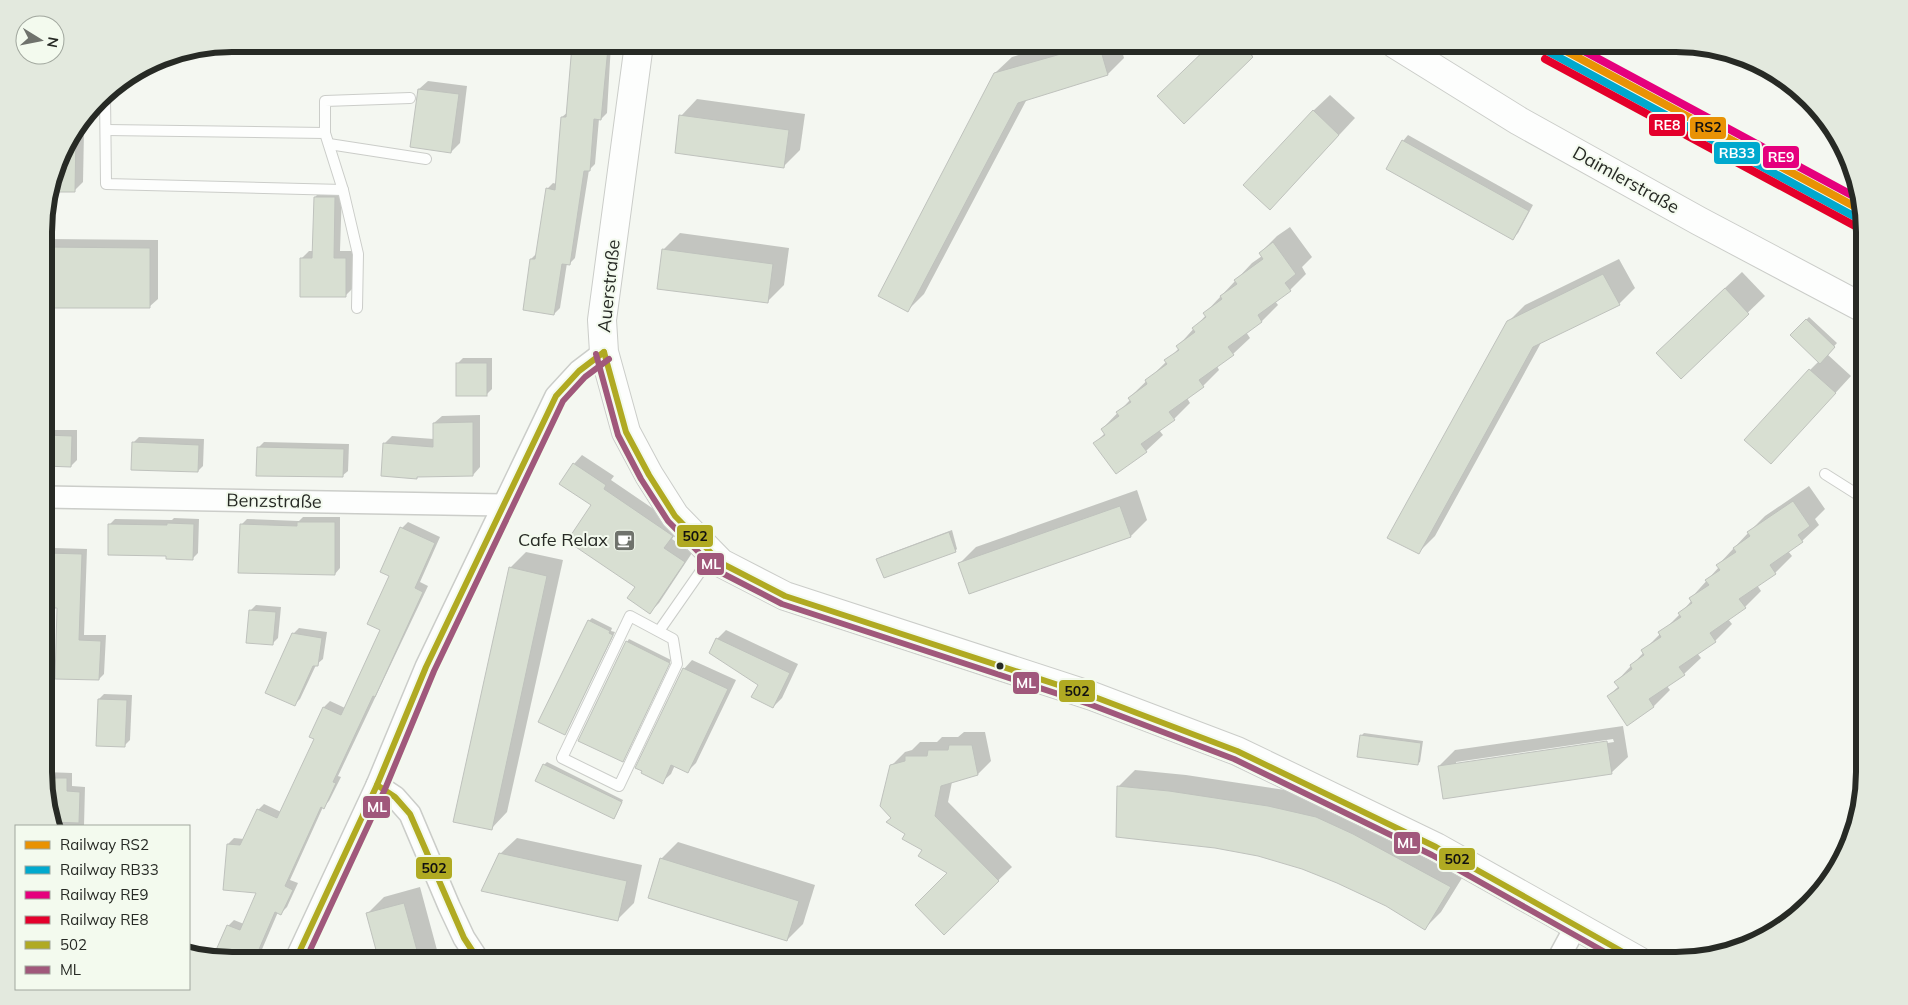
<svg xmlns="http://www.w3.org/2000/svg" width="1908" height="1005" font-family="Mulish,sans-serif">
<rect width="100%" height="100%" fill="#f4f7f1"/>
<g fill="#0003" fill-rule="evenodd">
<path d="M 575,44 L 611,44 L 607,113 L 601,119 L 599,119 L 595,164 L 589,170 L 575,258 L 569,264 L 567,263 L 560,308 L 554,314 L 531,259 L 537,253 L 547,189 L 553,183 L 557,184 L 562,117 L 568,112 L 573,46 Z"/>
<path d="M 1057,44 L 1120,44 L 1124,58 L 1108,74 L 1027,99 L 924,294 L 908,310 L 995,73 L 1012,57 Z"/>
<path d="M 1212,44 L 1264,44 L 1252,56 L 1175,80 Z"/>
<path d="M 428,81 L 467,86 L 460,143 L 451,152 L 419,89 Z"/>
<path d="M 1330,95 L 1355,118 L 1286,192 L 1313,111 Z"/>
<path d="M 697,99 L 805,114 L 800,150 L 784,166 L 681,116 Z"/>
<path d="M 77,131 L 84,131 L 83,182 L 74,191 L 52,190 L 63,149 Z"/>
<path d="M 1408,135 L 1533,205 L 1518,233 L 1513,238 L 1403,141 Z"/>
<path d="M 322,190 L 342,190 L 340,251 L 353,251 L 352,289 L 345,296 L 302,258 L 309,251 L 314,251 L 315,197 Z"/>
<path d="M 1290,227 L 1312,257 L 1302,267 L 1306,274 L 1290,290 L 1275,301 L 1278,305 L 1262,321 L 1246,332 L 1250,338 L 1233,354 L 1217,366 L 1219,370 L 1203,386 L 1187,398 L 1190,403 L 1174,419 L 1159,430 L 1163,435 L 1146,451 L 1116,473 L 1095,443 L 1105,433 L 1102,429 L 1130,400 L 1129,398 L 1167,361 L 1179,348 L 1178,346 L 1206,315 L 1205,313 L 1252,263 L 1262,256 L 1260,253 L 1277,236 Z"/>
<path d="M 680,233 L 789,248 L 784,285 L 767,302 L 663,250 Z"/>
<path d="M 49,239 L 158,240 L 158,299 L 149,307 L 44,306 L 44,243 Z"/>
<path d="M 1619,259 L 1635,288 L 1619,304 L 1542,341 L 1435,536 L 1418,553 L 1508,322 L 1525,305 Z"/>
<path d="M 1742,272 L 1765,296 L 1681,377 L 1674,336 Z"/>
<path d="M 1809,317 L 1837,343 L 1827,354 L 1851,376 L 1771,463 L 1810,370 L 1819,361 L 1791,335 Z"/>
<path d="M 463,358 L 492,358 L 492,389 L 486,395 L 457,364 Z"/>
<path d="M 480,415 L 480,467 L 473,475 L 419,475 L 417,478 L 384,444 L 392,436 L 434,439 L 434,423 L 442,416 Z"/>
<path d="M 45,430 L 77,430 L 77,460 L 71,466 L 45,465 Z"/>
<path d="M 139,437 L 204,439 L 203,466 L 198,471 L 134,442 Z"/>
<path d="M 264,442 L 349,444 L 348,471 L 342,476 L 258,448 Z"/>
<path d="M 582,455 L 614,476 L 611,480 L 680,527 L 672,539 L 692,553 L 659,603 L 650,612 L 574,464 Z"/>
<path d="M 1809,486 L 1825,509 L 1815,519 L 1819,525 L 1802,541 L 1788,551 L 1792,556 L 1775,573 L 1757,585 L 1761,591 L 1745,607 L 1728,619 L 1732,624 L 1715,641 L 1697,653 L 1701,658 L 1684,674 L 1667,686 L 1670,690 L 1654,706 L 1628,724 L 1608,696 L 1619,686 L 1616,682 L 1644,652 L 1643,651 L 1680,614 L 1692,600 L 1691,598 L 1719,567 L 1718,565 L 1749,532 L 1765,516 Z"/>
<path d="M 1137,490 L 1147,520 L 1131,536 L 970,593 L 959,564 L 976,547 Z"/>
<path d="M 303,517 L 340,517 L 340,568 L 335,574 L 241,525 L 247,519 L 299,521 Z"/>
<path d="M 174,518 L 199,519 L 198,553 L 193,558 L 167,555 L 110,524 L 115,519 L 172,520 Z"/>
<path d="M 408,522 L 440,537 L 420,582 L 428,586 L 338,776 L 341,777 L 329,801 L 323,807 L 290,880 L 298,883 L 287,907 L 281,913 L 278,912 L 257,961 L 232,961 L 215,957 L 228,926 L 234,920 L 244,924 L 258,892 L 228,844 L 234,838 L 244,839 L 258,810 L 264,804 L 281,812 L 315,739 L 310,736 L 324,707 L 330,701 L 345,708 L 382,629 L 391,576 L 402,528 Z"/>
<path d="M 952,530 L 957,549 L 955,551 L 878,559 L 880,557 Z"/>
<path d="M 54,548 L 87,549 L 84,635 L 106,635 L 104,674 L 99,679 L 59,607 L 45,607 L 45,575 L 48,572 L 48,554 Z"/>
<path d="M 526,552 L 563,560 L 507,812 L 491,829 L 510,568 Z"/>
<path d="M 256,605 L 281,607 L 278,638 L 272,644 L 250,611 Z"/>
<path d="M 592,618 L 612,628 L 611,631 L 615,632 L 565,734 L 589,621 Z"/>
<path d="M 299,628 L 327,632 L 323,659 L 316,665 L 300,699 L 294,705 L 293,634 Z"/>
<path d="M 726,630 L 798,664 L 782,698 L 773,707 L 760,685 L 711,652 L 717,639 Z"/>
<path d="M 629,639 L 671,660 L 622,761 L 627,642 Z"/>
<path d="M 692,660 L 736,680 L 696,763 L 688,771 L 675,765 L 671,774 L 662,782 L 684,669 Z"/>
<path d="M 104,694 L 132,695 L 130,740 L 124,746 L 99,699 Z"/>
<path d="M 1623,726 L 1628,757 L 1611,773 L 1439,766 L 1455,750 ZM 1613,739 L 1614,742 L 1456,765 L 1456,762 Z"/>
<path d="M 964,732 L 985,732 L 991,761 L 978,774 L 952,782 L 948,802 L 1012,867 L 944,933 L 949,872 L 907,834 L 893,818 L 891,766 L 905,752 L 912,750 L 920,742 L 937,742 L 942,737 L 958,737 Z"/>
<path d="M 1364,733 L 1423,741 L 1420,762 L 1417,764 L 1361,736 Z"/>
<path d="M 547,762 L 623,800 L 616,815 L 544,765 Z"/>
<path d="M 1135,770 L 1186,775 L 1285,790 L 1332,801 L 1467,870 L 1441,912 L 1425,928 L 1386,905 L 1338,882 L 1302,868 L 1259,855 L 1216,847 L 1118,836 L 1119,786 Z"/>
<path d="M 45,772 L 72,773 L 72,786 L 85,787 L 84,826 L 53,826 L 45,797 Z"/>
<path d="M 517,838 L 642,865 L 634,903 L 618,919 L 500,854 Z"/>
<path d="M 678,842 L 815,885 L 803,924 L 787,940 L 661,859 Z"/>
<path d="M 420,887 L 440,961 L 380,961 L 368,913 L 384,897 Z"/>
<path d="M 1286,960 L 1286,961 L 1235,961 Z"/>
</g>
<g fill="#d8dfd2" stroke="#bfc2bd">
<path d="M 1096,44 L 1099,44 L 1108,75 L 1018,103 L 908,312 L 878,296 L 994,73 Z"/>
<path d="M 1211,44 L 1240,44 L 1253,57 L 1184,124 L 1157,96 Z"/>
<path d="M 572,45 L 608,48 L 601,120 L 594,119 L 590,171 L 584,171 L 570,265 L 562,264 L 554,315 L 523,310 L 530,259 L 535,259 L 546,188 L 555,190 L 561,117 L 566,117 Z"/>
<path d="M 418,89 L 459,94 L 451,153 L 410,147 Z"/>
<path d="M 1313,110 L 1339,135 L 1270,210 L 1243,185 Z"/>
<path d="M 679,115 L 789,130 L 784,168 L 675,153 Z"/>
<path d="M 76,132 L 75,192 L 52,192 L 63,149 Z"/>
<path d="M 1402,140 L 1529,211 L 1513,240 L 1386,169 Z"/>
<path d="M 314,197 L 335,197 L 334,258 L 346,258 L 346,297 L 300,297 L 300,258 L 312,258 Z"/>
<path d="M 1273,242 L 1296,274 L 1285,283 L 1291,291 L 1258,315 L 1262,322 L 1228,347 L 1234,355 L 1199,380 L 1204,387 L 1169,412 L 1175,420 L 1141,444 L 1147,452 L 1116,474 L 1093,443 L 1105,435 L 1101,429 L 1119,416 L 1116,412 L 1131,402 L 1128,398 L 1147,384 L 1145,380 L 1167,364 L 1164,360 L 1179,350 L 1176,346 L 1195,332 L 1192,328 L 1206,317 L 1203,313 L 1222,299 L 1220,296 L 1237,284 L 1234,280 L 1263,259 L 1259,253 Z"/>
<path d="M 44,247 L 150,248 L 150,308 L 44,308 Z"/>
<path d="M 662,249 L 773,264 L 768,303 L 657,289 Z"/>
<path d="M 1603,274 L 1620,305 L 1533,347 L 1419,554 L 1387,538 L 1507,321 Z"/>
<path d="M 1725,288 L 1749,314 L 1681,379 L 1656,353 Z"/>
<path d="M 1806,319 L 1835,347 L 1820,364 L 1790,335 Z"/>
<rect x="456" y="363" width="31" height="33"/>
<path d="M 1809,369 L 1836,393 L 1771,464 L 1744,440 Z"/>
<path d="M 473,422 L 473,476 L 417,477 L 417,479 L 381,476 L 383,443 L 433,447 L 433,423 Z"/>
<path d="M 45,435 L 72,436 L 71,467 L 45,466 Z"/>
<path d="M 132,442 L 199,445 L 198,472 L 131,470 Z"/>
<path d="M 257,447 L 344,449 L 343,477 L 256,476 Z"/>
<path d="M 573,463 L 606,485 L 604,489 L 673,536 L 664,548 L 685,562 L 650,614 L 627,598 L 635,587 L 567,541 L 591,505 L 559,484 Z"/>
<path d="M 1793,501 L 1810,526 L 1798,535 L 1803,542 L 1770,565 L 1776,574 L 1739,599 L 1746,608 L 1710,633 L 1716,642 L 1679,667 L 1685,675 L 1649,699 L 1654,707 L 1627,726 L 1607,696 L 1619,688 L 1614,682 L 1632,669 L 1630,665 L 1644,655 L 1641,650 L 1661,637 L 1658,632 L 1681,617 L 1678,613 L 1692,603 L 1689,598 L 1709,585 L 1705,580 L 1720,570 L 1716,565 L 1736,552 L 1733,548 L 1750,536 L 1747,532 Z"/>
<path d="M 1120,506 L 1131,537 L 969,594 L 958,563 Z"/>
<path d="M 297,522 L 335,522 L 335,575 L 238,573 L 240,524 L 297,526 Z"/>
<path d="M 167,523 L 194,524 L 193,560 L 166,559 L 166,556 L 108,555 L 108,524 L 167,525 Z"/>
<path d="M 400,527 L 435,543 L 415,588 L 423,592 L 375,697 L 373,696 L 333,782 L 336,783 L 324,809 L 321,807 L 285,886 L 293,890 L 281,915 L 275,912 L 254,961 L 232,961 L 213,957 L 227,925 L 240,930 L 256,893 L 223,890 L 227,844 L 240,845 L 257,809 L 277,818 L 314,739 L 309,737 L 323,707 L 341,715 L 380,630 L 367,624 L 389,576 L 380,572 Z"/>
<path d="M 949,532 L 956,552 L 884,578 L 876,559 Z"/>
<path d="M 47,553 L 82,554 L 79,640 L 101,641 L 99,680 L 55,679 L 57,608 L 45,608 Z"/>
<path d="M 509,567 L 547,576 L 492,830 L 453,822 Z"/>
<path d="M 249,610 L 276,612 L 273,645 L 246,643 Z"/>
<path d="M 588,620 L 610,631 L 609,633 L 613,635 L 565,735 L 538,722 Z"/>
<path d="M 292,633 L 322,638 L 318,666 L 313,666 L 295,706 L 265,693 Z"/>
<path d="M 716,638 L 790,673 L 773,708 L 751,697 L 758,685 L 709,653 Z"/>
<path d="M 626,641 L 670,663 L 623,762 L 578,741 Z"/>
<path d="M 683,668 L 728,689 L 688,773 L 671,765 L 663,784 L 641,773 L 642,771 L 635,768 Z"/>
<path d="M 98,699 L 127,700 L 125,747 L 96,746 Z"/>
<path d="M 1360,735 L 1421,743 L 1418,765 L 1357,757 Z"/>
<path d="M 1607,741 L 1612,774 L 1443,799 L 1438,766 Z"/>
<path d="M 949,745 L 972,745 L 978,775 L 941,786 L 935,816 L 999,881 L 944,935 L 915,905 L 947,873 L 918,856 L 922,850 L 902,839 L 905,834 L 886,822 L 891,818 L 880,806 L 890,765 L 905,761 L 905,756 L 927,756 L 928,750 L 948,750 Z"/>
<path d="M 543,764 L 622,802 L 614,819 L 535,781 Z"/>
<path d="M 45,778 L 67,778 L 67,791 L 80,792 L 79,823 L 52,822 L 45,797 Z"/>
<path d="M 1117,786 L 1169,791 L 1268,806 L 1316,817 L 1353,834 L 1451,887 L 1425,930 L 1386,906 L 1337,883 L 1302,869 L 1258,856 L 1215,848 L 1116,837 Z"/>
<path d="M 499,853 L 627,881 L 618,921 L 481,891 Z"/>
<path d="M 660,858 L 799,901 L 787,941 L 648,898 Z"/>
<path d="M 404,903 L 420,961 L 379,961 L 366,913 Z"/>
</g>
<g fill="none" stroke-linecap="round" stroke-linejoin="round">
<defs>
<g id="lane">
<path d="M 105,95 L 106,184 L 343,190"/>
<path d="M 106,130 L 325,133 L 343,190 L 358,254 L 357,308"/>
<path d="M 325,133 L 325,101 L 410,98"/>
<path d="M 329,144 L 426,159"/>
<path d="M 1825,474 L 1863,498"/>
<path d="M 630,616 L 673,639 L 677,664 L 619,786 L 562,758 Z"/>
<path d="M 659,631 L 712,555"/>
</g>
<g id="street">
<path d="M 45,497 L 503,505"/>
<path d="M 377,785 L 395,797 L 410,814 L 449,906 L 464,938 L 479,961"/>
<path d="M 295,961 L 377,785 L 426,667 L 556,396 L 579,371 L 604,352"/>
<path d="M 1557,961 L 1576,926"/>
</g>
<g id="secondary">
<path d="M 639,44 L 602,320 L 604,352 L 626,432 L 649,475 L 675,516 L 721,563 L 785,596 L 1092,696 L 1237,751 L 1436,847 L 1639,961"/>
<path d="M 1395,44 L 1519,121 L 1699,221 L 1863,308"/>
</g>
</defs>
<use href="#lane" stroke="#cbcdc9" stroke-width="12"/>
<use href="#street" stroke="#cbcdc9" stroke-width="24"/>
<use href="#secondary" stroke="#cbcdc9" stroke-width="30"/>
<use href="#lane" stroke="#fdfefd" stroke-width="10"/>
<use href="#street" stroke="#fdfefd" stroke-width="21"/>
<use href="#secondary" stroke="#fdfefd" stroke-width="28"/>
<defs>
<g id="bus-1">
<path d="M 604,352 L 626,432 L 649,475 L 675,516 L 721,563 L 785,596 L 1092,696 L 1237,751 L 1436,847 L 1639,961"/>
<path d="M 377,785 L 395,797 L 410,814 L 464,938 L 479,961"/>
<path d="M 295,961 L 377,785 L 426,667 L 556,396 L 579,371 L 604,352"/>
</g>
<g id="bus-2">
<path d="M 596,354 L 618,435 L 641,479 L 668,521 L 716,570 L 782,604 L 1089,704 L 1234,759 L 1432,855 L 1621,961"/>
<path d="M 305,961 L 385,789 L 434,671 L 563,401 L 585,377 L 609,359"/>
</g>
</defs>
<use href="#bus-1" stroke="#f3faee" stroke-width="10"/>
<use href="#bus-2" stroke="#f3faee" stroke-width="10"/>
<use href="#bus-1" stroke="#b0aa22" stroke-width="6"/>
<use href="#bus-2" stroke="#a0587b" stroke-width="6"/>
<defs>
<path id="rail-1" d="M 1553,44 L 1863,211"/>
<path id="rail-2" d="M 1549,52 L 1859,219"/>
<path id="rail-3" d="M 1571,44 L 1859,199"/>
<path id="rail-4" d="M 1545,59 L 1855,226"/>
</defs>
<use href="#rail-1" stroke="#f3faee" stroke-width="11"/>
<use href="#rail-2" stroke="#f3faee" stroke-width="11"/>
<use href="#rail-3" stroke="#f3faee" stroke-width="11"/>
<use href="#rail-4" stroke="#f3faee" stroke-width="11"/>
<use href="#rail-1" stroke="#e99204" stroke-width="8"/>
<use href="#rail-2" stroke="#00a9ce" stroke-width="8"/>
<use href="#rail-3" stroke="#e5007d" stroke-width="8"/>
<use href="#rail-4" stroke="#e4002b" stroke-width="8"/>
</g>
<defs>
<symbol id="cafe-square" viewBox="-11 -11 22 22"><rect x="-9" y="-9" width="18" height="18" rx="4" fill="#6f726c" stroke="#f3faee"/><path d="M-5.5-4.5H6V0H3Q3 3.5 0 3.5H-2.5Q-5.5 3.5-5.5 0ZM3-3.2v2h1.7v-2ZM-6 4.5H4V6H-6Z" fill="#fff"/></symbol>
</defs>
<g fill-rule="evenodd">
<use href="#cafe-square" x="612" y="528" width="25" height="25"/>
</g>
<circle fill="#272a25" stroke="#f3faee" stroke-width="2" cx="1000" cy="666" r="4.5"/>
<g text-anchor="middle" stroke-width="4" stroke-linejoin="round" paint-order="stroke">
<g font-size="18" fill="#272a25" stroke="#f3faee">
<text transform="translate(1626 180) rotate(29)" y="6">Daimlerstraße</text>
<text transform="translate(609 286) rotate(-84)" y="6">Auerstraße</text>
<text transform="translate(274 501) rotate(1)" y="6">Benzstraße</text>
</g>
<g font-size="18" fill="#272a25" stroke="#f3faee" text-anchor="end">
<text x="608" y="546">Cafe Relax</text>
</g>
</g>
<path d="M0 0H1908V1005H0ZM232 52H1676A180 180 0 0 1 1856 232V772A180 180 0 0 1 1676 952H232A180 180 0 0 1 52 772V232A180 180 0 0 1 232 52Z" fill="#e3e9de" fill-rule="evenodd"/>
<path fill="none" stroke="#272a25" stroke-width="6" d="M232 52H1676A180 180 0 0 1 1856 232V772A180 180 0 0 1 1676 952H232A180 180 0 0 1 52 772V232A180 180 0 0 1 232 52Z"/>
<g stroke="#f3faee" stroke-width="2">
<rect x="1648" y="113" width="38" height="24" rx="5" fill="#e4002b"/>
<rect x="1689" y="116" width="38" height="24" rx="5" fill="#e99204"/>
<rect x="1713" y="141" width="48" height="24" rx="5" fill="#00a9ce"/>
<rect x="1762" y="145" width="38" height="24" rx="5" fill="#e5007d"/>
<rect x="676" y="524" width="38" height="24" rx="5" fill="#b0aa22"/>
<rect x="696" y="552" width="29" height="24" rx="5" fill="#a0587b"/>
<rect x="1012" y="671" width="28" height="24" rx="5" fill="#a0587b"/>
<rect x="1058" y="679" width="38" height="24" rx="5" fill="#b0aa22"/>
<rect x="362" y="795" width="29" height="24" rx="5" fill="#a0587b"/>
<rect x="1393" y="831" width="28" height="24" rx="5" fill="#a0587b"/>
<rect x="1438" y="847" width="38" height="24" rx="5" fill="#b0aa22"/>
<rect x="415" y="856" width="38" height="24" rx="5" fill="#b0aa22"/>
</g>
<g font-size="14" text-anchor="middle" font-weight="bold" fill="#fff">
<text x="1667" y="130">RE8</text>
<text x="1737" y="158">RB33</text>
<text x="1781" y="162">RE9</text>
<text x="711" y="569">ML</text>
<text x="1026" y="688">ML</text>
<text x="377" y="812">ML</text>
<text x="1407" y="848">ML</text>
</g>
<g font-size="14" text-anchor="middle" font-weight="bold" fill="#111">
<text x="1708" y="132">RS2</text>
<text x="695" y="541">502</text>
<text x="1077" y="696">502</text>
<text x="1457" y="864">502</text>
<text x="434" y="873">502</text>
</g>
<rect x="15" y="825" width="175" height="165" fill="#f3faee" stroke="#a1a79e"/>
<rect x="25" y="841" width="25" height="8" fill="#e99204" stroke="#a1a79e"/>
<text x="60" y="850" font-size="15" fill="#272a25">Railway RS2</text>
<rect x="25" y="866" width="25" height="8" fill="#00a9ce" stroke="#a1a79e"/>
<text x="60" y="875" font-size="15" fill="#272a25">Railway RB33</text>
<rect x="25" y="891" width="25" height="8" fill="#e5007d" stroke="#a1a79e"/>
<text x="60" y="900" font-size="15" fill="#272a25">Railway RE9</text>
<rect x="25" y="916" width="25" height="8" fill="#e4002b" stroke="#a1a79e"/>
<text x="60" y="925" font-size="15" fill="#272a25">Railway RE8</text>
<rect x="25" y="941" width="25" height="8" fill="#b0aa22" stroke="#a1a79e"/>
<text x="60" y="950" font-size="15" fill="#272a25">502</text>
<rect x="25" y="966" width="25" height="8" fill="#a0587b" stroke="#a1a79e"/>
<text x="60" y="975" font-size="15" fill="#272a25">ML</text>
<g transform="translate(40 40) rotate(100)"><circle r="24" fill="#f3faee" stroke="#a1a79e"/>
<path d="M0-4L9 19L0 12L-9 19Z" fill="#6f726c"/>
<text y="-8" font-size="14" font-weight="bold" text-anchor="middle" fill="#272a25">N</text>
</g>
</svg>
